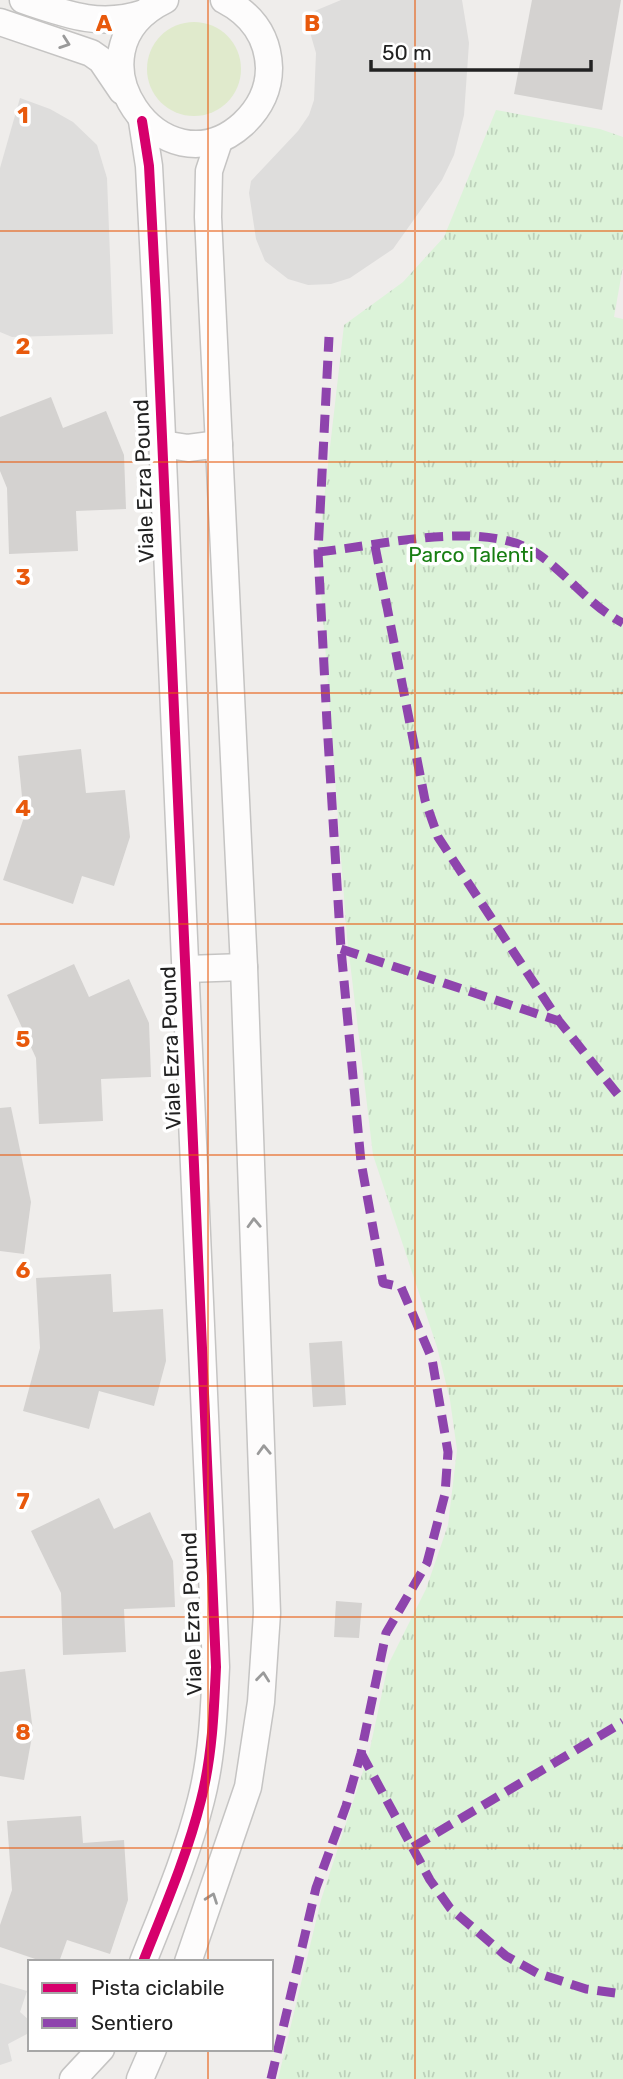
<svg xmlns="http://www.w3.org/2000/svg" width="623" height="2079" font-family="Rubik,sans-serif">
<defs>
<pattern id="park-tufts" width="24" height="20" patternUnits="userSpaceOnUse" patternTransform="scale(1.75)"><rect width="24" height="20" fill="#dcf3d9"/><path d="M3 7l-1-3M5 7V3M7 7l1-3M15 17l-1-3M17 17v-4M19 17l1-3" fill="none" stroke="#bcd0ba"/></pattern>
</defs>
<rect width="100%" height="100%" fill="#efedeb"/>
<g fill="#dedddc">
<path d="M 341,0 L 462,0 L 469,43 L 464,115 L 454,155 L 442,180 L 393,249 L 350,278 L 331,284 L 308,285 L 288,279 L 265,261 L 256,239 L 249,193 L 251,181 L 298,131 L 309,115 L 314,100 L 316,53 L 305,15 Z"/>
<path d="M 20,98 L 50,109 L 73,122 L 97,145 L 107,178 L 113,334 L 12,337 L 0,332 L 0,168 Z"/>
<path d="M 0,1983 L 27,1991 L 20,2012 L 30,2021 L 27,2034 L 8,2044 L 12,2061 L 0,2065 Z"/>
</g>
<circle fill="#e0eacc" cx="194" cy="69" r="47"/>
<path fill="url(#park-tufts)" d="M 496,110 L 600,129 L 623,137 L 623,266 L 614,317 L 623,319 L 623,2079 L 278,2079 L 321,1900 L 369,1753 L 388,1665 L 426,1589 L 448,1525 L 457,1450 L 450,1400 L 437,1347 L 373,1155 L 347,937 L 318,552 L 344,325 L 403,282 L 444,237 Z"/>
<g fill="#d4d2d0">
<path d="M 532,0 L 621,0 L 602,110 L 514,94 Z"/>
<path d="M 51,397 L 63,428 L 106,411 L 124,455 L 126,509 L 76,511 L 78,551 L 9,554 L 7,488 L 0,471 L 0,417 Z"/>
<path d="M 81,749 L 86,793 L 125,790 L 130,837 L 114,886 L 82,876 L 73,904 L 3,880 L 24,817 L 18,756 Z"/>
<path d="M 74,964 L 89,997 L 129,979 L 149,1023 L 151,1077 L 101,1079 L 103,1121 L 39,1124 L 36,1058 L 7,995 Z"/>
<path d="M 11,1107 L 31,1202 L 24,1254 L 0,1251 L 0,1108 Z"/>
<path d="M 111,1274 L 113,1312 L 163,1309 L 166,1361 L 154,1406 L 99,1391 L 89,1429 L 23,1411 L 40,1348 L 36,1278 Z"/>
<path d="M 342,1341 L 346,1405 L 313,1407 L 309,1343 Z"/>
<path d="M 99,1498 L 114,1529 L 150,1512 L 173,1561 L 175,1607 L 124,1609 L 126,1652 L 63,1655 L 61,1593 L 31,1531 Z"/>
<path d="M 336,1601 L 362,1603 L 359,1638 L 334,1637 Z"/>
<path d="M 25,1669 L 33,1731 L 24,1780 L 0,1776 L 0,1672 Z"/>
<path d="M 81,1816 L 83,1843 L 124,1840 L 128,1900 L 110,1954 L 67,1940 L 59,1962 L 44,1962 L 0,1947 L 0,1925 L 12,1890 L 7,1821 Z"/>
</g>
<g fill="none" stroke-linecap="round" stroke-linejoin="round">
<defs>
<g id="minor">
<path d="M 23,0 C 65,14 100,28 144,13"/>
<path d="M 165,0 C 60,51 163,197 243,124 C 259,109 269,90 269,68 C 268,36 251,14 224,0"/>
<path d="M 0,22 L 91,53 L 101,60 L 122,91"/>
<path d="M 142,121 L 149,166 L 156,300 L 216,1667 C 214,1712 212,1757 201,1800 C 187,1856 164,1909 143,1962"/>
<path d="M 162,444 L 188,448 L 219,444"/>
<path d="M 187,969 L 244,967"/>
<path d="M 188,1962 L 248,1787 L 261,1702 L 267,1613 L 244,967 L 208,217 L 209,171 L 219,141"/>
<path d="M 73,2079 L 101,2049"/>
<path d="M 140,2079 L 153,2049"/>
</g>
</defs>
<use href="#minor" stroke="#c5c4c3" stroke-width="29"/>
<use href="#minor" stroke="#fdfcfc" stroke-width="26"/>
<g stroke="#8e44ad" stroke-width="9" stroke-dasharray="18 9" stroke-linecap="butt">
<path d="M 375,546 L 425,800 L 438,837 L 559,1021 L 623,1101"/>
<path d="M 318,552 C 379,546 482,519 535,552 C 567,573 588,605 623,623"/>
<path d="M 341,949 L 559,1021"/>
<path d="M 361,1753 L 430,1880 L 450,1908 L 506,1956 L 537,1973 L 586,1989 L 623,1994"/>
<path d="M 413,1847 L 623,1722"/>
<path d="M 271,2079 L 316,1888 L 346,1806 L 361,1753 L 386,1633 L 427,1563 L 445,1494 L 448,1452 L 432,1359 L 401,1287 L 383,1283 L 361,1162 L 341,949 L 327,723 L 318,552 L 329,337"/>
</g>
<defs>
<path id="cycleway" d="M 142,121 L 149,166 L 156,300 L 216,1667 C 214,1712 212,1757 201,1800 C 187,1856 164,1909 143,1962"/>
</defs>
<use href="#cycleway" stroke="#fff" stroke-width="15"/>
<use href="#cycleway" stroke="#d6006c" stroke-width="10"/>
</g>
<defs><path id="oneway-chevron" d="M-2-3.5L2.5 0L-2 3.5" fill="none" stroke-width="1.6" stroke-linecap="round" stroke-linejoin="round" transform="scale(1.75)"/></defs>
<g stroke="#9a9a9a">
<use href="#oneway-chevron" transform="translate(65 43) rotate(19)"/>
<use href="#oneway-chevron" transform="translate(254 1223) rotate(-92)"/>
<use href="#oneway-chevron" transform="translate(264 1450) rotate(-92)"/>
<use href="#oneway-chevron" transform="translate(263 1677) rotate(-84)"/>
<use href="#oneway-chevron" transform="translate(212 1898) rotate(-70)"/>
</g>
<path fill="none" stroke="#e8590c" stroke-width="2" stroke-opacity="0.55" d="M 208,0 L 208,1962M 415,0 L 415,2079M 0,231 L 623,231M 0,462 L 623,462M 0,693 L 623,693M 0,924 L 623,924M 0,1155 L 623,1155M 0,1386 L 623,1386M 0,1617 L 623,1617M 0,1848 L 623,1848M 208,2049 L 208,2079"/>
<g text-anchor="middle" stroke-width="7" stroke-linejoin="round" paint-order="stroke">
<g font-size="21" fill="#222" stroke="#fff">
<text transform="translate(144 481) rotate(-92)" y="7">Viale Ezra Pound</text>
<text transform="translate(171 1048) rotate(-92)" y="7">Viale Ezra Pound</text>
<text transform="translate(192 1614) rotate(-92)" y="7">Viale Ezra Pound</text>
</g>
<g font-size="21" fill="#177e12" stroke="#fff">
<text x="471" y="562">Parco Talenti</text>
</g>
</g>
<g font-size="23" text-anchor="middle" font-weight="bold" fill="#e8590c" stroke="#fff" stroke-width="7" stroke-linejoin="round" paint-order="stroke">
<text x="104" y="31">A</text>
<text x="312" y="31">B</text>
<text x="23" y="123">1</text>
<text x="23" y="354">2</text>
<text x="23" y="585">3</text>
<text x="23" y="816">4</text>
<text x="23" y="1047">5</text>
<text x="23" y="1278">6</text>
<text x="23" y="1509">7</text>
<text x="23" y="1740">8</text>
</g>
<rect x="28" y="1960" width="245" height="91" fill="#ffffff" stroke="#a7a7a7" stroke-width="2"/>
<rect x="42" y="1983" width="35" height="10" fill="#d6006c" stroke="#a7a7a7" stroke-width="2"/>
<text x="91" y="1995" font-size="21" fill="#222222">Pista ciclabile</text>
<rect x="42" y="2018" width="35" height="10" fill="#8e44ad" stroke="#a7a7a7" stroke-width="2"/>
<text x="91" y="2030" font-size="21" fill="#222222">Sentiero</text>
<path d="M371 60v10h220v-10" fill="none" stroke="#222222" stroke-width="3.5"/>
<text x="382" y="60" font-size="21" fill="#222222" stroke="#ffffff" stroke-width="5" paint-order="stroke">50 m</text>
</svg>
